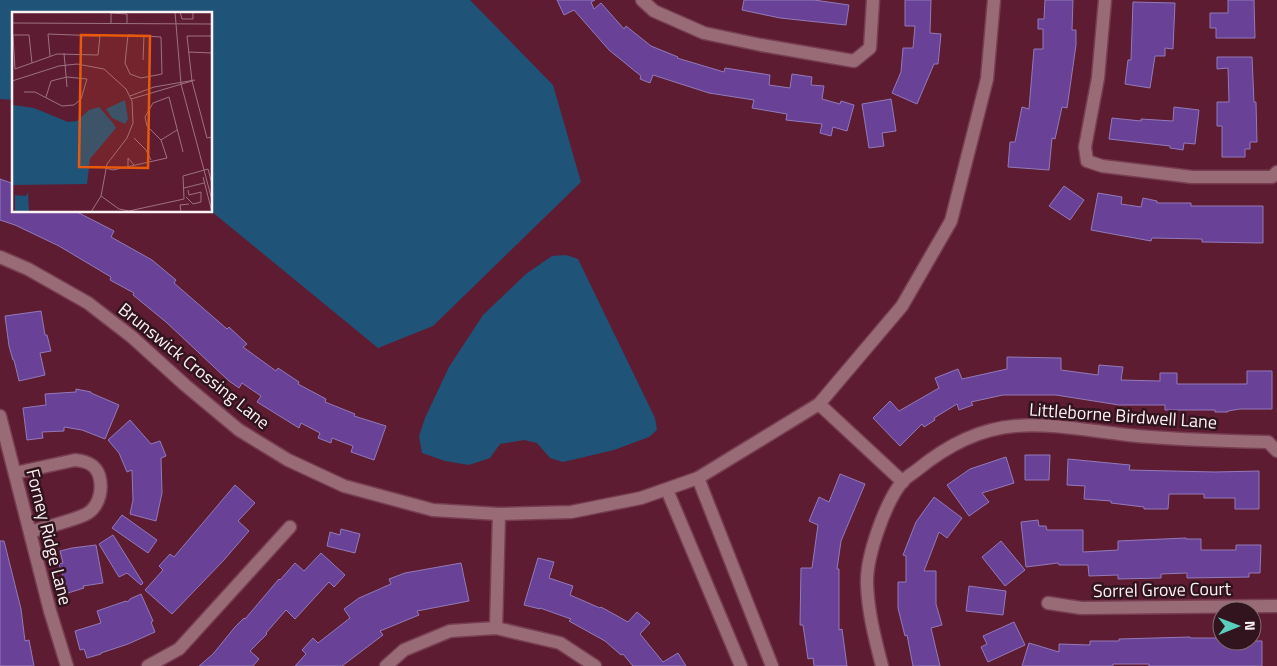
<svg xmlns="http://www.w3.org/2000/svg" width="1277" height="666" font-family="'Titillium Web',sans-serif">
<rect width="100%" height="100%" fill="#5e1c33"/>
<g fill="#1f5377">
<path d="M 0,0 L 470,0 L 553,85 L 581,182 L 433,326 L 378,348 L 211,211 L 211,14 L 14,14 L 14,100 L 0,99 Z"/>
<path d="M 566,255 L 578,259 L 655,418 L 657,430 L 649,437 L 614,450 L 563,462 L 550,458 L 537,443 L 524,440 L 500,444 L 490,458 L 469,465 L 445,461 L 422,453 L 419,436 L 425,418 L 449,367 L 483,315 L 526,274 L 552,256 Z"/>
</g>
<g fill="#694297" stroke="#9379b9">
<path d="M 557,0 L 595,0 L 591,2 L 594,9 L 601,3 L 624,29 L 626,26 L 651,46 L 678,57 L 677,58 L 724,72 L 725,68 L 770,75 L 769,85 L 790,88 L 792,74 L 812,77 L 811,85 L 824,86 L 822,99 L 840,104 L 841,101 L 854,105 L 847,131 L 833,127 L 831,136 L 820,133 L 822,124 L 786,120 L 787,114 L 752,108 L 754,100 L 709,93 L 653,75 L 650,83 L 640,79 L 641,76 L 609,50 L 574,10 L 564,15 Z"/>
<path d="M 744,0 L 814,0 L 849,5 L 846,25 L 780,18 L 742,10 Z"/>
<path d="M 905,0 L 931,0 L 930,33 L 941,34 L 938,64 L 934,64 L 917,104 L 892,93 L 901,72 L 903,48 L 913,48 L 915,26 L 905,26 Z"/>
<path d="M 1045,0 L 1073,0 L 1072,30 L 1076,30 L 1076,45 L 1067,108 L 1062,107 L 1055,139 L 1052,138 L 1049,170 L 1008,167 L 1010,142 L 1015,142 L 1022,107 L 1029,109 L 1034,49 L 1043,49 L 1043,29 L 1038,29 L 1038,19 L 1044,19 Z"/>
<path d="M 1228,0 L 1254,0 L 1255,38 L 1216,38 L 1216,28 L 1210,28 L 1210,13 L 1228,13 Z"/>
<path d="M 1133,2 L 1175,3 L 1173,49 L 1165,48 L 1165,56 L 1155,56 L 1150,88 L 1125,84 L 1128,60 L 1131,60 Z"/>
<path d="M 1217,57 L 1252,57 L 1254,102 L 1256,102 L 1257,142 L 1250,142 L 1250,149 L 1245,149 L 1245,157 L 1222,157 L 1222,126 L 1217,126 L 1217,102 L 1229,102 L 1228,68 L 1217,69 Z"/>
<path d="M 891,99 L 896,131 L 882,133 L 884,146 L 869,148 L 862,104 Z"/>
<path d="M 1174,107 L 1199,110 L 1195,144 L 1184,143 L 1183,150 L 1170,148 L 1170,146 L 1109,139 L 1112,118 L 1141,121 L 1141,119 L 1173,121 Z"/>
<path d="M 0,179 L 14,184 L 14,211 L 75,211 L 114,231 L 111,237 L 152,260 L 176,280 L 174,283 L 227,329 L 229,327 L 247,344 L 243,347 L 276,371 L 278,368 L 299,382 L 298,384 L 326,399 L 325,402 L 355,414 L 354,416 L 386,426 L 374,460 L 351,452 L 353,446 L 332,438 L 331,443 L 318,438 L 320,433 L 301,423 L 299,428 L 257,402 L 261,396 L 242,383 L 239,388 L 229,381 L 166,322 L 133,295 L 134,293 L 110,280 L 111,277 L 59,246 L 15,225 L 0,220 Z"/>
<path d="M 1064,186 L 1084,200 L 1070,220 L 1049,206 Z"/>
<path d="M 1098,193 L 1122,197 L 1121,204 L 1141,207 L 1143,198 L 1157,201 L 1157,203 L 1191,203 L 1191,206 L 1263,206 L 1263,243 L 1202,242 L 1202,239 L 1152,238 L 1151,241 L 1091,230 Z"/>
<path d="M 41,311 L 45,335 L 47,335 L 51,351 L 40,353 L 45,375 L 19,381 L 14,360 L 13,360 L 9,346 L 5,316 Z"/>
<path d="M 1007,357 L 1061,358 L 1061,370 L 1098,375 L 1099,365 L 1123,367 L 1121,380 L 1160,381 L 1160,373 L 1177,373 L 1177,384 L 1247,384 L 1247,371 L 1272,371 L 1272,409 L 1240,409 L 1228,411 L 1228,412 L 1215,412 L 1215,410 L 1165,410 L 1165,405 L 1119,405 L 1056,395 L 1003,395 L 971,402 L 973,405 L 959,410 L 957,404 L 934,418 L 935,420 L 924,427 L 922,424 L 900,446 L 873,418 L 890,401 L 899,411 L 939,388 L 935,378 L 958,369 L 962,379 L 1007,369 Z"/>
<path d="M 76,389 L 91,392 L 91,393 L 119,405 L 105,439 L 82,430 L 64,427 L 64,431 L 42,432 L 43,438 L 27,440 L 23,408 L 46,405 L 45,394 L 76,392 Z"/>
<path d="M 130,420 L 151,444 L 160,441 L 166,456 L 161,458 L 162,493 L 156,521 L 130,514 L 133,500 L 132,470 L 127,472 L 119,453 L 108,440 Z"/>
<path d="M 1025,455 L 1050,455 L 1049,480 L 1025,480 Z"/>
<path d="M 1006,457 L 1014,483 L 982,493 L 989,502 L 969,516 L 947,485 L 970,469 Z"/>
<path d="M 1068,459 L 1130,465 L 1129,470 L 1215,472 L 1259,471 L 1259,509 L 1235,509 L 1235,498 L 1204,498 L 1204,494 L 1169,494 L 1168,509 L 1144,509 L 1144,507 L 1111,503 L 1111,501 L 1084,499 L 1085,486 L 1067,485 Z"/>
<path d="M 840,474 L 865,484 L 841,541 L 837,569 L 839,569 L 839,630 L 842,629 L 847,666 L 814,666 L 813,658 L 808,659 L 803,625 L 800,625 L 801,568 L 812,568 L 818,525 L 809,521 L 819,497 L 829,502 Z"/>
<path d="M 235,485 L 255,503 L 238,521 L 249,531 L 223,561 L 172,614 L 145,590 L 163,570 L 159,566 L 170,554 L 174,557 Z"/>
<path d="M 934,497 L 962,518 L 947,538 L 939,532 L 924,571 L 936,571 L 936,604 L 942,625 L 931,628 L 940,666 L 913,666 L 907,635 L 905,636 L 898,608 L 898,582 L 906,582 L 906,556 L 903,555 L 916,522 Z"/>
<path d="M 122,515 L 157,540 L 148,553 L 112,528 Z"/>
<path d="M 1038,520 L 1039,526 L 1046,526 L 1047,530 L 1083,530 L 1083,552 L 1118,550 L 1118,541 L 1186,538 L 1186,539 L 1201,539 L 1201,550 L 1236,550 L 1236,545 L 1261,545 L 1260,573 L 1249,573 L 1249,577 L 1187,578 L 1187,573 L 1161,574 L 1161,578 L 1118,579 L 1118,575 L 1089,576 L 1088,565 L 1059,565 L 1058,563 L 1026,567 L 1021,522 Z"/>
<path d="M 341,529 L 360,534 L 355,553 L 327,546 L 330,532 L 340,535 Z"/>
<path d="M 113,535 L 143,583 L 141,585 L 127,573 L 119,577 L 99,544 Z"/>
<path d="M 0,541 L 4,541 L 21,609 L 25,641 L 29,640 L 34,666 L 0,666 Z"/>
<path d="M 1001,541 L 1025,570 L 1005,586 L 982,557 Z"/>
<path d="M 96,545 L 103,583 L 83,586 L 84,588 L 68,593 L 59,564 L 63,563 L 60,551 L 72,548 Z"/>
<path d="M 321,553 L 345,575 L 334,587 L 329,582 L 295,619 L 286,610 L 266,633 L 267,634 L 250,651 L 259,659 L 253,666 L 199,666 L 213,654 L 235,627 L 244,618 L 245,619 L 279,579 L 280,580 L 295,563 L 304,571 Z"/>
<path d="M 538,558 L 554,562 L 549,578 L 573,586 L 570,595 L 600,608 L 601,607 L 628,622 L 637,612 L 650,623 L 640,634 L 663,662 L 678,653 L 686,666 L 633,666 L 623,654 L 621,655 L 605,641 L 569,621 L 571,619 L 540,608 L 540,609 L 524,605 Z"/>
<path d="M 461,563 L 469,601 L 417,611 L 419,615 L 380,631 L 383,635 L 342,666 L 295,666 L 306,654 L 302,650 L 313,638 L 318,643 L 350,618 L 344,609 L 359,598 L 391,584 L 389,579 L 405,573 Z"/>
<path d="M 969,586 L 1006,591 L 1003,615 L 966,611 Z"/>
<path d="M 141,594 L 153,621 L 151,622 L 155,632 L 128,644 L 101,653 L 101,654 L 87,658 L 84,649 L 80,650 L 75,631 L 101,623 L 97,611 L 126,601 L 128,602 L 130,599 Z"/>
<path d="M 1014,622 L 1025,645 L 988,662 L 981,647 L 987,644 L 983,636 Z"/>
<path d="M 1190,637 L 1190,638 L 1222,638 L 1222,641 L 1262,641 L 1262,666 L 1149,666 L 1149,664 L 1113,664 L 1113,666 L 1022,666 L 1029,643 L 1059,652 L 1059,644 L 1090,645 L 1090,641 L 1119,641 L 1119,639 Z"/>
</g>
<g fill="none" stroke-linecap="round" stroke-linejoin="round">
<defs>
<g id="street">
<path d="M 642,0 L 654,11 L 704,33 L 761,45 L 854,61 L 870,48 L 873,0"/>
<path d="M 1105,0 L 1098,78 L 1085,147 L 1087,161 L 1102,166 L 1192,177 L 1272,177 L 1277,172"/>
<path d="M 0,257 L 28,269 L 88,303 L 132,337 L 185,385 L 239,430 L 288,460 L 344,486 L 433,510 L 499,514 L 571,512 L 641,498 L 698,478 L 819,404 L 902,306 L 951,221 L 987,79 L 994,0"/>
<path d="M 819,404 L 903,482"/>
<path d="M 0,416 L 50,611 L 67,666"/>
<path d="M 15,473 L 75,460 C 86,461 95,464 99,475 C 103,488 100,505 88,513 C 79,519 43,528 30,532"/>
<path d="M 698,478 L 772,666"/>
<path d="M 667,490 L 741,666"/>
<path d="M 1048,603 L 1081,608 L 1277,606"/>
<path d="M 496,628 L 499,514"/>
<path d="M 148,666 L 179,649 L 290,527"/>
<path d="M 386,666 L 404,650 L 450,631 L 496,628 L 560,643 L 595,666"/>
<path d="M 882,666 C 875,639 868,612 867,584 C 866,557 885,503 902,482 C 906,477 912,474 917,470 C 945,447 978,429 1015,426 C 1053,423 1090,431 1128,435 C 1174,440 1221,441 1268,442 L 1277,451"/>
</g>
</defs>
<use href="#street" stroke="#773e52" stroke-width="15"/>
<use href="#street" stroke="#996b77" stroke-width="12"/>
</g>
<g text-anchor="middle" stroke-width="5" stroke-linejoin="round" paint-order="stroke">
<g font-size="18" fill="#fbf2f4" stroke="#31141d">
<text transform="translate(194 366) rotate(39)" y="6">Brunswick Crossing Lane</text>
<text transform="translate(1123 416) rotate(4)" y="6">Littleborne Birdwell Lane</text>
<text transform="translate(49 537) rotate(76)" y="6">Forney Ridge Lane</text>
<text transform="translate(1162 590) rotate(-1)" y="6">Sorrel Grove Court</text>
</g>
</g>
<g transform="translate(12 12)">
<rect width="200" height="200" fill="#5e1c33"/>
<path d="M 0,85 L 1,93 L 22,96 L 56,110 L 65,109 L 77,98 L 87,95 L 101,111 L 104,116 L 78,147 L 75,172 L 1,173 ZM 113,88 L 116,107 L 113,112 L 100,106 L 94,97 ZM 16,180 L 17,200 L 3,200 L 3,183 L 14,184 Z" fill="#1f5377"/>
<path fill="none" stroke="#9d7280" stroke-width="1" d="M 163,0 L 169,72 L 200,188M 168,0 L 170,7 L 181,7 L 181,0M 0,11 L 200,12M 99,12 L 99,1 L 115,2 L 115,12M 116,23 L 149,25 L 150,62 L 129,66 L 118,62 L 113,51 ZM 200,24 L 175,24 L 180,69 L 195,126 L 200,125M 176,40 L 200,41M 52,41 L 55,75M 131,48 L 132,24M 20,51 L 17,23 L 1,23 L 3,57 L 45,42 L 86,43 L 88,24 L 36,22 L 38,44M 0,69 L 47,54 L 65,52 L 92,57 L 114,77 L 120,89 L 121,111 L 115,126 L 95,152 L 89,184 L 79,200M 12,80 L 23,80 L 50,94 L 62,93 L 69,87 L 75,67 L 55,65 L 39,69 L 34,85M 118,84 L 142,75 L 183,68M 119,87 L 180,69M 122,126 L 134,138 L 139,148M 149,128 L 165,118M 116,154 L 116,146 L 122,153M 93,156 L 101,158 L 155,146 L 149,128 L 135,114 L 133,105 L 141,91 L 157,85 L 171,140M 191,165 L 200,200M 172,176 L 192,171M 176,178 L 177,183 L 189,180M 89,184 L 107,197 L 117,199 L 172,187 L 171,164 L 196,157 L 200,172M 174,185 L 181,192 L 189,190 L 189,180M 169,200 L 168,193 L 177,192"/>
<path fill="#e8590c" fill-opacity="0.15" stroke="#e8590c" stroke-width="2.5" d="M 69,23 L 138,24 L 136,156 L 67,155 Z"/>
<rect width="200" height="200" fill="none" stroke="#fbf2f4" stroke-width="2.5"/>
</g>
<g transform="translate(1237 626) rotate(89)"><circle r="24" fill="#31141d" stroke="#826d73"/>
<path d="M0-4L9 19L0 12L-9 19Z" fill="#5acebd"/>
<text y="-8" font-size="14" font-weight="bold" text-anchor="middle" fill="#fbf2f4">N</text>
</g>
</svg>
